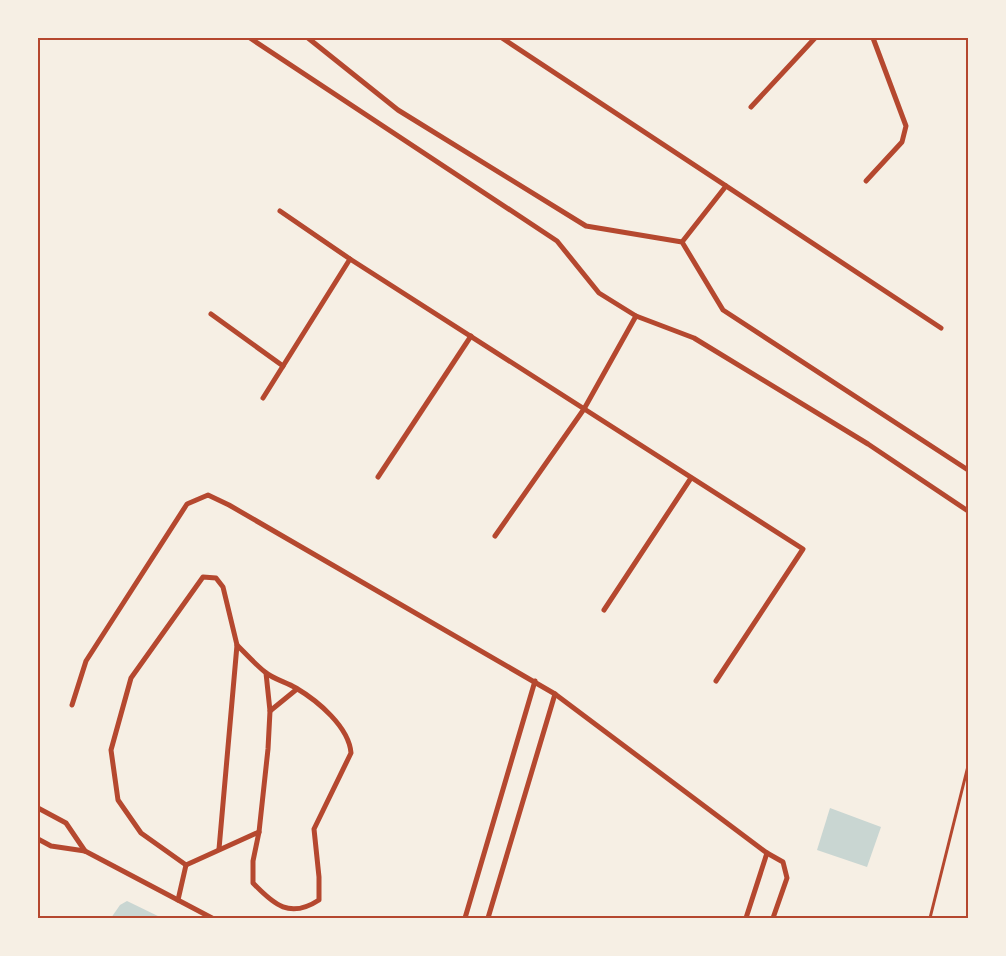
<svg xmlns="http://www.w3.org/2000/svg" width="1006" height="956" font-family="'DM Sans',sans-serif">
<rect width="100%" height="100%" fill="#f6efe4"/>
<g fill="#c9d6d2">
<path d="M 830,808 L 881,827 L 867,867 L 817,850 Z"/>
<path d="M 127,901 L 162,918 L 111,918 L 120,905 Z"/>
</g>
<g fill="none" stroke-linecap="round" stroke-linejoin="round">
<path stroke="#b5482f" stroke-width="3" d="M 930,918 L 968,766"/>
<g stroke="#b5482f" stroke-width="5">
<path d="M 250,38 L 557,241 L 599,293 L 636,316 L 694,338 L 868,444 L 968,511"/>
<path d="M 308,38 L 398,110 L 586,226 L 682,242 L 723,310 L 968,470"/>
<path d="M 502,38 L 941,328"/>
<path d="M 751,107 L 815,38"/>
<path d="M 866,181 L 902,142 L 906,126 L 873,38"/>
<path d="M 280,211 L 350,259"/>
<path d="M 682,242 L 726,186"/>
<path d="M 211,314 L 283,366"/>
<path d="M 263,398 L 350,259 L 803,549 L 716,681"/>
<path d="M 378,477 L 471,336"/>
<path d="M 495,536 L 584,409 L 636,316"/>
<path d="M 604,610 L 691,478"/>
<path d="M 237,645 C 246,654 255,664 265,672 C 273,679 286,682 296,688 C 318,701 349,727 351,753 L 314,829 L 319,877 L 319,900 C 290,919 274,905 253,883 L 253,861 L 259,832 L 268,749 L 270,711 L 266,673"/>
<path d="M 72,705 L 86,661 L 187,504 L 208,495 L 229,505 L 555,694 L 767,853 L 783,862 L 787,878 L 773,918"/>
<path d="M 270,711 L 297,689"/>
<path d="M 38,808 L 66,823 L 85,851"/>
<path d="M 38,839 L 51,846 L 85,851 L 212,918"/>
<path d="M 186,865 L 141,833 L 118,800 L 111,750 L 131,678 L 203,577 L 216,578 L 223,587 L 237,645 L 219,849"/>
<path d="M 186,865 L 259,832"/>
<path d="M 178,900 L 186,865"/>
<path d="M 465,918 L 535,681"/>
<path d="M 488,918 L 555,694"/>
<path d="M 746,918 L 767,853"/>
</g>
</g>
<rect width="1006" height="956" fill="none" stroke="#f6efe4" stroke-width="78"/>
<rect x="39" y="39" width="928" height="878" fill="none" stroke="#b5482f" stroke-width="2"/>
</svg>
